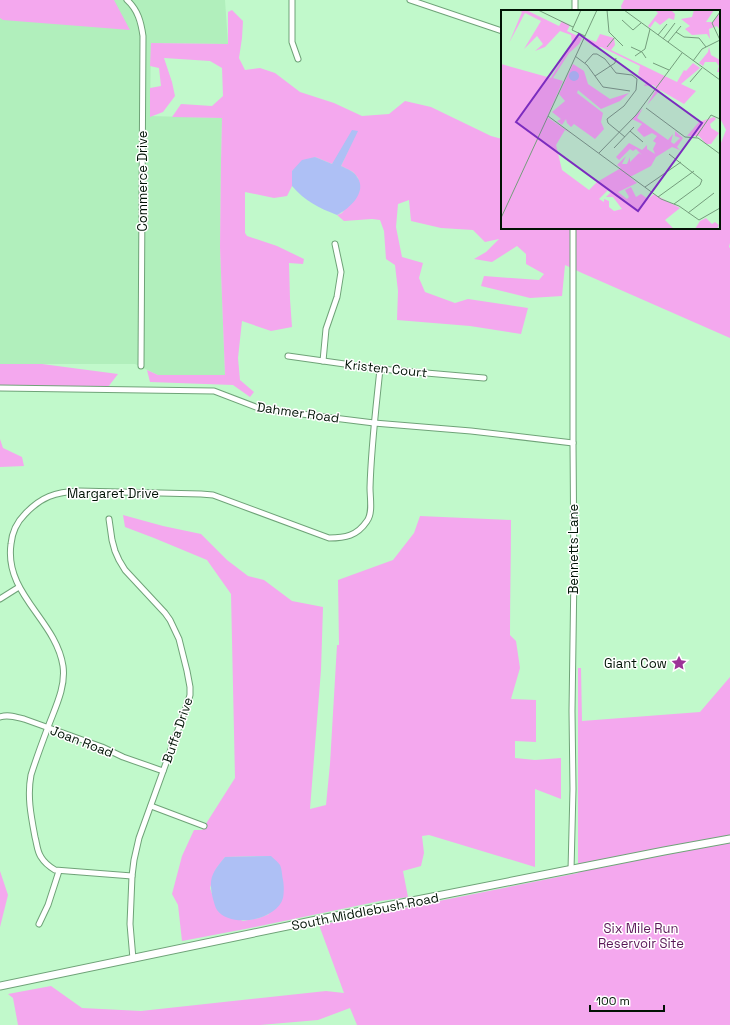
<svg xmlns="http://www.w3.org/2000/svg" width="730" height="1025" font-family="'Space Grotesk',sans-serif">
<rect width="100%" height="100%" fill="#c1f9cb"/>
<path fill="#b1efbc" d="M 0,0 L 225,0 L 228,44 L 151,43 L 150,116 L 222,118 L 221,161 L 220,247 L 225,375 L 158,375 L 135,364 L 0,364 Z"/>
<g fill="#f4a8ee" fill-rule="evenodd">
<path d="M 0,0 L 114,0 L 130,30 L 3,20 L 0,18 Z"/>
<path d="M 624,0 L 730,0 L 730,243 L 729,247 L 730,248 L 730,338 L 582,273 L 565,265 L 562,296 L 530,298 L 481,286 L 484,276 L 539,280 L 544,274 L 526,264 L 526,254 L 517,246 L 492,262 L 474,259 L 486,252 L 499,239 L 485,242 L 473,230 L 441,228 L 411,221 L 409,200 L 398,204 L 396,227 L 402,257 L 423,263 L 419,278 L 425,292 L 455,303 L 468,299 L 528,308 L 521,334 L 470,326 L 397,320 L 398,291 L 395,265 L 386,259 L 384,231 L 380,220 L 372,219 L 344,221 L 337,215 L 342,213 L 360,189 L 358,178 L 353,172 L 341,166 L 357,131 L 332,164 L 315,157 L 292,171 L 292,186 L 287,196 L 274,198 L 245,192 L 245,233 L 247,236 L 277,246 L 304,259 L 303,264 L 289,263 L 290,299 L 292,327 L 271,331 L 242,321 L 238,358 L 240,380 L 254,392 L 250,397 L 233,385 L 150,382 L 147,370 L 158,375 L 225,375 L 220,247 L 221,161 L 222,118 L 172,117 L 181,104 L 212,106 L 223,96 L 222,68 L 210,61 L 164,58 L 172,82 L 175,96 L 163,112 L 150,117 L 150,88 L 161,86 L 159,68 L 150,66 L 151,43 L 228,44 L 228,12 L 232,10 L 243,21 L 242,38 L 239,58 L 245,70 L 260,68 L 275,73 L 300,92 L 334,103 L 362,116 L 389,114 L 405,101 L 431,107 L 491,136 L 502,139 L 502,228 L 719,228 L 719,148 L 726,130 L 719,116 L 719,11 L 622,11 L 621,6 Z"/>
<path d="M 0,364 L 42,364 L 118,374 L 108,387 L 0,386 Z"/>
<path d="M 0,439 L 3,448 L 22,457 L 24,466 L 0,467 Z"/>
<path d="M 123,515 L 163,526 L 201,534 L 227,560 L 248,576 L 264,580 L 292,601 L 323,607 L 321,670 L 310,809 L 326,805 L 330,764 L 337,645 L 339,645 L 338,580 L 393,560 L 414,533 L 420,516 L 511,520 C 511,558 510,597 510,635 L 516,641 L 520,668 L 511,699 L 536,700 L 536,742 L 515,741 L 515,758 L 535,760 L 561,758 L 561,799 L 535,789 L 535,867 L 429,835 L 422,836 L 424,853 L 421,866 L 403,871 L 408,897 L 380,901 L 245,929 L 182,941 L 178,905 L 172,894 L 182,856 L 194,830 L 202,830 L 235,778 L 231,594 L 207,560 L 154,538 L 125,527 ZM 271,856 L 269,914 L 259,918 L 243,921 L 217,909 L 210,888 L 216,869 L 225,857 Z"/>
<path d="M 578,668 L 581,668 L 582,721 L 700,712 L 730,677 L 730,1025 L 357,1025 L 350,1008 L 318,1020 L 260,1025 L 18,1025 L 13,998 L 8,994 L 51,986 L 82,1008 L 141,1011 L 326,991 L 344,993 L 319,925 L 578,873 Z"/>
<path d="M 0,871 L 8,895 L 0,927 Z"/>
</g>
<g fill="#aec0f5">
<path d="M 352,130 L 358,131 L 341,166 C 347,169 354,171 357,177 C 368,192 349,209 337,215 C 319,208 305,201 292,186 L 292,171 L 302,160 L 315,157 L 332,164 Z"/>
<path d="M 271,856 C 274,859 278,862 280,865 C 282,869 282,876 283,880 C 284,885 284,893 283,898 C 277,920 231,929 217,910 C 215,907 214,902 213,899 C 208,878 212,873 225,857 Z"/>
</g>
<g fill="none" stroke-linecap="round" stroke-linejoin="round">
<defs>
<g id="street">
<path d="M 127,0 C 138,10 141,22 143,36 L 141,366"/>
<path d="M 292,0 L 292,42 L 298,59"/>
<path d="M 410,0 L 502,31"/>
<path d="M 575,11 L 575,0"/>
<path d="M 288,356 L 380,369 L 484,378"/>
<path d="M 323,361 L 326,329 L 337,297 L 341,272 L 335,244"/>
<path d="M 0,388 L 214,391 L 261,409 L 374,423 L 471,431 L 573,443"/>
<path d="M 109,519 L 112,540 L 115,551 L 119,560 L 125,570 L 165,613 L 170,620 L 179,639 L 187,671 L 190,687 L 190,695 L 188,702 L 139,838 L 134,860 L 132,876 L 130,924 L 133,959"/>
<path d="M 0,599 L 19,587"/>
<path d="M 0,717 C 8,714 16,717 24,719 L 102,747 L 123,757 L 163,771"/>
<path d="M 151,806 L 204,826"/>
<path d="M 571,870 L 573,789 L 572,711 L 574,571 L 573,443 L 573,228"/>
<path d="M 132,876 L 55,870 C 50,867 44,862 41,857 C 37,851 37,844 35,837 C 31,816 27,796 31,775 C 36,759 42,743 48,727 C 55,708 66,687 63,666 C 56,620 4,594 11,544 C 12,533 17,522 25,514 C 41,497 55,492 79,491 L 201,494 L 213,495 L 329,538 C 345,538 357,536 367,521 C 373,513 370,498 370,488 C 371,448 376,408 380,369"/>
<path d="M 39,924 L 48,905 L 59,871"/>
</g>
<path id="secondary" d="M 0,986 L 326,918 L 664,851 L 730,839"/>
</defs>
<use href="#street" stroke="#6fa378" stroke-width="7"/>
<use href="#secondary" stroke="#6fa378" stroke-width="9"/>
<use href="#street" stroke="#fff" stroke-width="5"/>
<use href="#secondary" stroke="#fff" stroke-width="7"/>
</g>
<defs>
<symbol id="sight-bare" viewBox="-9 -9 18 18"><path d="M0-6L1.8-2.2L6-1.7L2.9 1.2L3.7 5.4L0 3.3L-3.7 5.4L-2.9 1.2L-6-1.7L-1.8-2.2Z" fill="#9c3497" stroke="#fff" stroke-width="2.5" paint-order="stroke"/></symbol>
</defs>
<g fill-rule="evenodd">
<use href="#sight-bare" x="668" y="652" width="22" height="22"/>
</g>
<g text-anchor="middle" stroke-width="3" stroke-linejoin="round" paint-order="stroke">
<g font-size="13" fill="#011305" stroke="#fff">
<text transform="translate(142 181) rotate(-90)" y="5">Commerce Drive</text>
<text transform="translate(386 368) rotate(6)" y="5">Kristen Court</text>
<text transform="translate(298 412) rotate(8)" y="5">Dahmer Road</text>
<text x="113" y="498">Margaret Drive</text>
<text transform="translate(573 549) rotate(-90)" y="5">Bennetts Lane</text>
<text transform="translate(177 730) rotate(-71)" y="5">Buffa Drive</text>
<text transform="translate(82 741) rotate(21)" y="5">Joan Road</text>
<text transform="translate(365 911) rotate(-11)" y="5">South Middlebush Road</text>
</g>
<g font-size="13" fill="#011305" stroke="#fff" text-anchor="end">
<text x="667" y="668">Giant Cow</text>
</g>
<g font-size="13" fill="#591657" stroke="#fff">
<text x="641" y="933">Six Mile Run<tspan x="641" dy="15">Reservoir Site</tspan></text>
</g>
</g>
<g transform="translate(501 10)">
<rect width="219" height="219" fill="#c1f9cb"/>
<path d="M 18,0 L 25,0 L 58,16 L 61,11 L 69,15 L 66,21 L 81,28 L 78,34 L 68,43 L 52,68 L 62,71 L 46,107 L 71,124 L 64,120 L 55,135 L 61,160 L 88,180 L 96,172 L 120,158 L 116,155 L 125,146 L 121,154 L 126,154 L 129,147 L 129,152 L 138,143 L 141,145 L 135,139 L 132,141 L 129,139 L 118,150 L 115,147 L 128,133 L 141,140 L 146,135 L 146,139 L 154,144 L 152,139 L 155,133 L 152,131 L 156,126 L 151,123 L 143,127 L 136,120 L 141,114 L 131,109 L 142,98 L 136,108 L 167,130 L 172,124 L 170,132 L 173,134 L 179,128 L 174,126 L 174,121 L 182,128 L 176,137 L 179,140 L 171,137 L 155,147 L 150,156 L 129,167 L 136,173 L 117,182 L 126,189 L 128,187 L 124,180 L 130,177 L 135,187 L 140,184 L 147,189 L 153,184 L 179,198 L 164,210 L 173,219 L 0,219 L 0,54 L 50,68 L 71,33 L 70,25 L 59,21 L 44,37 L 34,41 L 42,34 L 36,26 L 23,39 L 40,11 L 24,3 L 8,33 L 21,2 ZM 108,179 L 110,182 L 105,187 L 112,187 L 121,199 L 113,201 L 108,197 L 108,191 L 103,189 L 103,192 L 98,189 ZM 154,0 L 170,0 L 174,4 L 173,10 L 168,8 L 159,15 L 154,11 L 149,18 L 147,16 L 157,3 ZM 193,0 L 213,0 L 205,12 L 212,12 L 219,2 L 219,20 L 216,16 L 208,19 L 209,29 L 206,24 L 191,25 L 184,19 L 189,16 L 180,9 L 191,7 ZM 99,24 L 113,28 L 114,35 L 110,40 L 176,72 L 183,60 L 185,61 L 192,53 L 199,58 L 180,74 L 195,81 L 183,94 L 159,80 L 146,95 L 156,78 L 152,75 L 143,76 L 145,73 L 137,64 L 139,56 L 100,37 L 93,37 L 84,30 L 85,28 L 95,32 ZM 208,37 L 210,45 L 219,50 L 219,62 L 216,62 L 218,56 L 215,52 L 204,52 L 202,56 L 198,53 L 207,42 ZM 72,54 L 83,61 L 87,74 L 109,89 L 128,83 L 119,91 L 100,99 L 77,80 L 76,83 L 102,103 L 100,112 L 103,119 L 94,129 L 73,114 L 70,117 L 66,113 L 65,109 L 61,115 L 56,111 L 60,109 L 51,102 L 64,91 L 58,84 ZM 213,107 L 215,109 L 209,114 L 210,118 L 218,123 L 210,134 L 205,134 L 198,126 L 186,126 L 198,112 ZM 205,208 L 211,214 L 214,212 L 218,215 L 216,219 L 194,219 L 199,211 Z" fill="#f4a8ee" fill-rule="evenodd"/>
<path d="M68 66a5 5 0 1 1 10 0a5 5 0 1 1-10 0Z" fill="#aec0f5"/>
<path fill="none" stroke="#749d7c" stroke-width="1" d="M 37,0 L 72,17M 80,0 L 71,20 L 84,26M 106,0 L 108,22 L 122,36M 123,0 L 219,70M 219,2 L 211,13 L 219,30M 121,10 L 132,20 L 140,13M 175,22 L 183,27 L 198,28 L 205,37M 157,25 L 166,14M 162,29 L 174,13M 167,32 L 180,16M 106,37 L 114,27M 130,37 L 141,42 L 145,48M 74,46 L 86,55 L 102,77 L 129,81M 134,46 L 144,39 L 149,19M 192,51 L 201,39 L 219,30M 84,53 L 92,44 L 96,44 L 104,49 L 115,63 L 131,65 L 136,69 L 135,80 L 123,96 L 106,109 L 107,113 L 124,127M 152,53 L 168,60M 94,66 L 114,53 L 115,48M 189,72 L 201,58M 145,98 L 184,127 L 197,128 L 219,144M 47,106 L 160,189 L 178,196 L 198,210 L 219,198M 129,121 L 142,132M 195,127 L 210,105 L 219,109M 113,138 L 133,117M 98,143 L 135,105 L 181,43M 168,144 L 201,170 L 199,175 L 173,194M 144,177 L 180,152M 157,187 L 193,161M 187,203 L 213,183M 0,208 L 96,0"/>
<path fill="#7b2cbf" fill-opacity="0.15" stroke="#7b2cbf" stroke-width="2" d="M 78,24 L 201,113 L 137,201 L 15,112 Z"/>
<rect width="219" height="219" fill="none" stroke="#011305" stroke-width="2"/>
</g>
<path d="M590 1005v6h74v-6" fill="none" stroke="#011305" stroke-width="2"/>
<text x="596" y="1005" font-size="12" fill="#011305" stroke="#ffffff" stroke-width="3" paint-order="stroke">100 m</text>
</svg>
